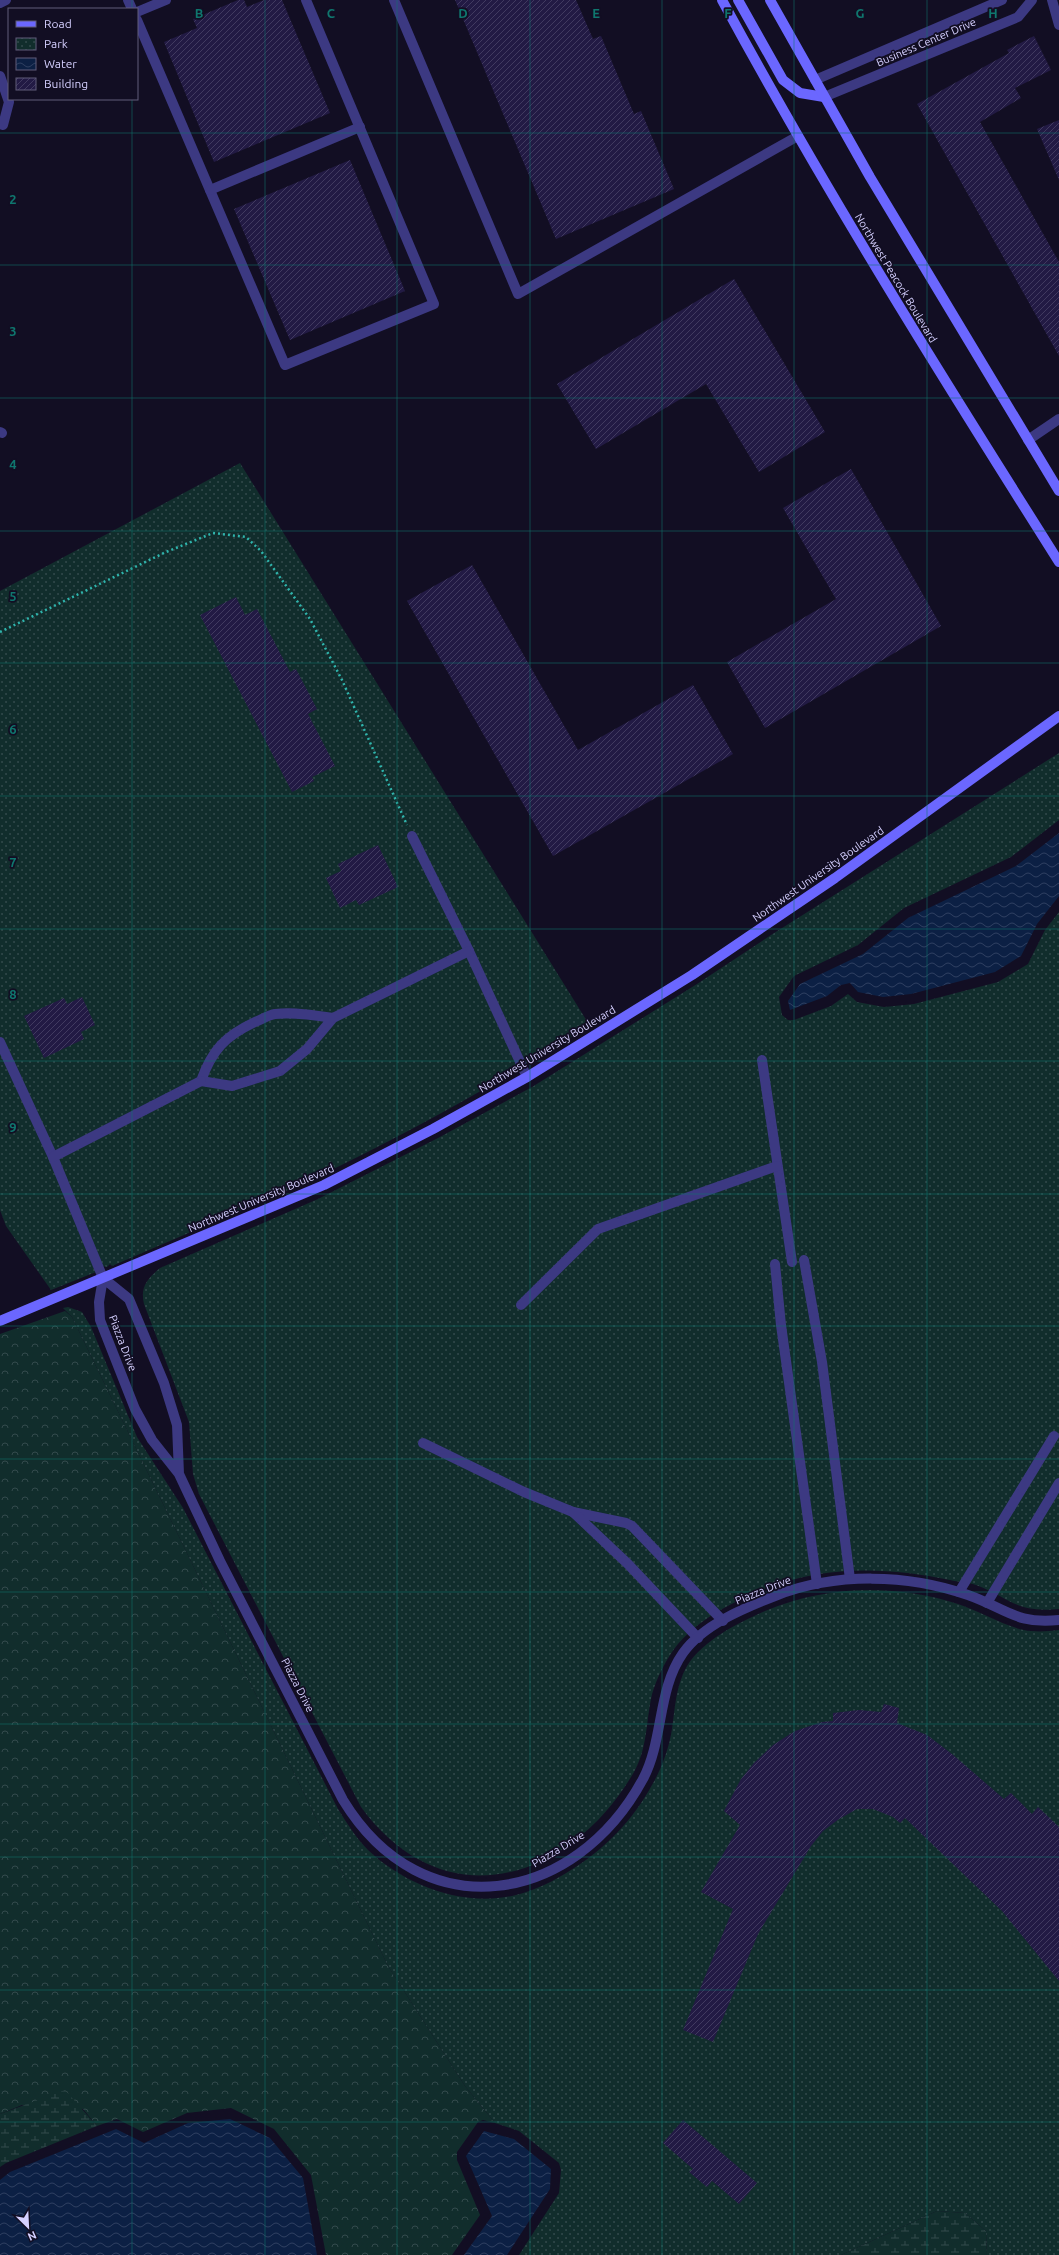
<svg xmlns="http://www.w3.org/2000/svg" width="1059" height="2255" font-family="Ubuntu,sans-serif">
<defs>
<pattern id="forest-crowns" width="20" height="18" patternUnits="userSpaceOnUse"><rect width="20" height="18" fill="#112d2c"/><path d="M2 6a3 3 0 1 1 6 0M12 15a3 3 0 1 1 6 0" fill="none" stroke="#334a4c"/></pattern>
<pattern id="wetland-marsh" width="20" height="14" patternUnits="userSpaceOnUse"><rect width="20" height="14" fill="#112d2c"/><path d="M1 5h8M5 5V1M11 12h8M15 12V8" fill="none" stroke="#334a4c"/></pattern>
<pattern id="park-dots" width="8" height="8" patternUnits="userSpaceOnUse"><rect width="8" height="8" fill="#112d2c"/><path d="M2 2h.1M6 6h.1" fill="none" stroke="#334a4c" stroke-width="1.8" stroke-linecap="round"/></pattern>
<pattern id="water-waves" width="16" height="10" patternUnits="userSpaceOnUse"><rect width="16" height="10" fill="#0c2044"/><path d="M0 5q4-4 8 0t8 0" fill="none" stroke="#2e3f60"/></pattern>
<pattern id="building-hatch" width="6" height="6" patternUnits="userSpaceOnUse"><rect width="6" height="6" fill="#221a44"/><path d="M-1 1l2-2M0 6l6-6M5 7l2-2" fill="none" stroke="#413a60"/></pattern>
</defs>
<rect width="100%" height="100%" fill="#120e23"/>
<path fill="url(#forest-crowns)" d="M 65,1311 L 72,1317 L 388,1966 L 465,2086 L 495,2123 L 483,2120 L 478,2122 L 457,2152 L 457,2160 L 480,2215 L 452,2255 L 326,2255 L 311,2175 L 274,2129 L 231,2108 L 187,2113 L 143,2132 L 117,2119 L 97,2126 L 83,2109 L 22,2105 L 0,2114 L 0,1334 Z"/>
<g fill="url(#wetland-marsh)">
<path d="M 65,2090 L 97,2126 L 6,2163 L 0,2167 L 0,2114 Z"/>
<path d="M 937,2211 L 965,2213 L 986,2231 L 987,2255 L 841,2255 Z"/>
</g>
<g fill="url(#park-dots)">
<path d="M 240,463 L 590,1026 C 502,1080 411,1132 317,1177 C 250,1208 180,1236 112,1266 L 110,1264 L 107,1267 L 102,1266 L 101,1270 L 51,1290 L 6,1226 L 0,1210 L 0,591 Z"/>
<path d="M 1059,753 L 1059,820 L 1011,857 L 904,908 L 858,945 L 794,976 L 779,997 L 782,1015 L 788,1020 L 794,1020 L 831,1006 L 848,994 L 857,1002 L 884,1007 L 914,1004 L 998,982 L 1028,964 L 1045,930 L 1059,912 L 1059,1609 C 1016,1613 1012,1599 976,1585 C 968,1582 958,1582 950,1580 C 888,1567 827,1565 767,1588 C 732,1602 691,1622 670,1655 C 662,1668 654,1684 651,1699 C 646,1724 647,1749 634,1772 C 571,1881 444,1921 361,1807 L 199,1494 L 193,1474 L 189,1422 L 144,1304 C 140,1287 147,1279 160,1268 L 318,1199 L 438,1138 L 532,1087 L 697,984 L 771,935 Z"/>
<path d="M 68,1307 L 82,1312 L 91,1327 L 137,1437 L 183,1508 L 338,1809 C 347,1823 356,1838 368,1850 C 406,1886 465,1908 516,1895 C 536,1890 554,1881 571,1870 C 605,1849 633,1820 652,1785 C 662,1768 669,1748 672,1729 C 675,1708 676,1685 687,1666 C 703,1640 738,1623 765,1611 C 828,1585 894,1584 958,1604 C 980,1611 1011,1630 1031,1631 C 1041,1632 1050,1631 1059,1630 L 1059,2255 L 987,2255 L 986,2231 L 965,2213 L 937,2211 L 841,2255 L 519,2255 L 559,2193 L 561,2170 L 559,2163 L 519,2131 L 495,2123 L 465,2086 L 388,1966 L 72,1317 L 63,1308 Z"/>
</g>
<g fill="url(#water-waves)">
<path d="M 1059,833 L 1059,896 L 1037,924 L 1021,956 L 995,972 L 911,994 L 883,997 L 858,992 L 850,983 L 841,985 L 827,996 L 790,1010 L 788,1001 L 800,984 L 863,954 L 908,918 L 1016,866 Z"/>
<path d="M 230,2119 L 270,2138 L 303,2178 L 317,2255 L 0,2255 L 0,2180 L 10,2172 L 116,2129 L 144,2143 L 188,2123 Z"/>
<path d="M 484,2131 L 514,2139 L 551,2169 L 550,2189 L 507,2255 L 464,2255 L 492,2216 L 466,2156 Z"/>
</g>
<g fill="url(#building-hatch)">
<path d="M 238,0 L 244,0 L 247,7 L 264,0 L 282,0 L 330,113 L 214,162 L 164,42 L 197,28 L 193,19 Z"/>
<path d="M 455,0 L 576,0 L 593,39 L 601,36 L 634,114 L 641,111 L 674,189 L 556,239 Z"/>
<path d="M 1034,36 L 1051,70 L 1015,88 L 1021,98 L 980,122 L 1059,262 L 1059,356 L 917,104 L 1009,53 L 1007,50 Z"/>
<path d="M 1059,120 L 1059,180 L 1037,129 Z"/>
<path d="M 350,160 L 405,291 L 290,340 L 234,209 Z"/>
<path d="M 734,279 L 825,432 L 759,472 L 706,384 L 596,449 L 557,384 Z"/>
<path d="M 851,469 L 941,626 L 765,728 L 727,662 L 836,599 L 783,508 Z"/>
<path d="M 472,565 L 578,750 L 693,685 L 733,754 L 553,856 L 407,601 Z"/>
<path d="M 236,597 L 245,615 L 257,609 L 290,672 L 296,669 L 317,709 L 308,714 L 335,766 L 312,777 L 314,781 L 292,792 L 200,615 Z"/>
<path d="M 378,845 L 398,887 L 359,905 L 356,900 L 340,908 L 326,878 L 341,871 L 338,864 Z"/>
<path d="M 82,997 L 95,1025 L 81,1032 L 84,1039 L 44,1058 L 24,1016 L 64,998 L 67,1004 Z"/>
<path d="M 884,1704 L 899,1708 L 897,1723 L 927,1735 L 952,1754 L 1004,1799 L 1011,1793 L 1032,1814 L 1038,1807 L 1059,1827 L 1059,1981 L 1002,1911 L 905,1818 L 900,1823 L 893,1817 L 873,1809 L 857,1809 L 839,1819 L 823,1831 L 811,1846 L 758,1934 L 713,2042 L 683,2030 L 733,1909 L 701,1892 L 740,1825 L 724,1811 L 741,1779 L 754,1763 L 773,1745 L 795,1731 L 822,1722 L 833,1721 L 833,1713 L 859,1710 L 881,1712 Z"/>
<path d="M 683,2120 L 757,2183 L 739,2204 L 712,2181 L 707,2187 L 689,2172 L 693,2169 L 663,2143 Z"/>
</g>
<g fill="none" stroke-linecap="round" stroke-linejoin="round">
<path stroke="#2fb4ac" stroke-width="2.5" stroke-dasharray="2 3" stroke-linecap="butt" d="M 0,632 L 166,552 L 213,533 L 246,537 L 261,551 L 310,619 L 342,680 L 407,825"/>
<g stroke="#3c3982" stroke-width="10">
<path d="M 128,0 L 132,9"/>
<path d="M 394,0 L 518,294 L 798,136"/>
<path d="M 1052,0 L 1059,25"/>
<path d="M 137,12 L 166,0"/>
<path d="M 137,20 L 285,365 L 434,304 L 306,0"/>
<path d="M 0,76 L 9,102 L 3,125 L 0,123"/>
<path d="M 210,190 L 360,127"/>
<path d="M 0,432 L 2,433"/>
<path d="M 1028,440 L 1059,419"/>
<path d="M 412,836 L 469,951 L 527,1077"/>
<path d="M 333,1018 C 314,1015 294,1012 275,1014 C 268,1015 261,1020 255,1022 C 225,1036 212,1050 201,1081 L 232,1086 L 280,1071 L 307,1049 L 333,1018 L 469,951"/>
<path d="M 0,1042 L 53,1157 L 103,1278"/>
<path d="M 762,1060 L 792,1262"/>
<path d="M 53,1157 L 201,1081"/>
<path d="M 804,1260 L 822,1362 L 850,1579"/>
<path d="M 775,1264 L 781,1325 L 817,1584"/>
<path d="M 521,1305 L 598,1229 L 777,1166"/>
<path d="M 423,1443 L 524,1492 L 573,1512 L 626,1523 L 632,1526 L 723,1621"/>
<path d="M 573,1512 L 628,1564 L 698,1638"/>
<path d="M 959,1592 L 1054,1436"/>
<path d="M 987,1603 L 1059,1483"/>
</g>
<g stroke="#3c3982" stroke-width="10">
<path d="M 0,3 L 6,0"/>
<path d="M 815,80 L 1002,0"/>
<path d="M 824,97 L 1018,17 L 1032,0"/>
<path d="M 179,1474 L 177,1425 L 164,1383 L 129,1299 L 103,1278 L 99,1302 L 100,1320 L 135,1409 L 152,1440 L 179,1474 L 220,1561 L 343,1800 C 423,1931 575,1905 643,1779 C 664,1739 657,1690 683,1653 C 703,1625 744,1608 775,1596 C 836,1572 908,1574 968,1595 C 1005,1608 1017,1625 1059,1620"/>
</g>
<g stroke="#6b67ff" stroke-width="10">
<path d="M 722,0 C 826,192 942,377 1059,562"/>
<path d="M 738,0 L 783,80 L 800,93 L 824,97"/>
<path d="M 770,0 L 870,177 L 1059,491"/>
<path d="M 0,1321 L 324,1185 L 433,1129 L 527,1077 L 692,975 L 835,878 L 1059,716"/>
</g>
</g>
<path fill="none" stroke="#0f766e" stroke-width="1" stroke-opacity="0.55" d="M 132,0 L 132,9M 265,0 L 265,2255M 397,0 L 397,2255M 530,0 L 530,2255M 662,0 L 662,2255M 794,0 L 794,2255M 927,0 L 927,2255M 132,99 L 132,2255M 0,133 L 1059,133M 0,265 L 1059,265M 0,398 L 1059,398M 0,531 L 1059,531M 0,663 L 1059,663M 0,796 L 1059,796M 0,929 L 1059,929M 0,1061 L 1059,1061M 0,1194 L 1059,1194M 0,1326 L 1059,1326M 0,1459 L 1059,1459M 0,1592 L 1059,1592M 0,1724 L 1059,1724M 0,1857 L 1059,1857M 0,1990 L 1059,1990M 0,2122 L 1059,2122"/>
<g text-anchor="middle" stroke-width="3.5" stroke-linejoin="round" paint-order="stroke">
<g font-size="11" fill="#d5d0ff" stroke="#120e23">
<text transform="translate(926 42) rotate(-23)" y="4">Business Center Drive</text>
<text transform="translate(896 278) rotate(59)" y="4">Northwest Peacock Boulevard</text>
<text transform="translate(818 874) rotate(-35)" y="4">Northwest University Boulevard</text>
<text transform="translate(547 1049) rotate(-31)" y="4">Northwest University Boulevard</text>
<text transform="translate(261 1198) rotate(-23)" y="4">Northwest University Boulevard</text>
<text transform="translate(123 1343) rotate(69)" y="4">Piazza Drive</text>
<text transform="translate(763 1590) rotate(-22)" y="4">Piazza Drive</text>
<text transform="translate(298 1685) rotate(63)" y="4">Piazza Drive</text>
<text transform="translate(558 1849) rotate(-31)" y="4">Piazza Drive</text>
</g>
</g>
<g font-size="13" text-anchor="middle" font-weight="bold" fill="#0f766e" stroke="#120e23" stroke-width="3.5" stroke-linejoin="round" paint-order="stroke">
<text x="199" y="18">B</text>
<text x="331" y="18">C</text>
<text x="463" y="18">D</text>
<text x="596" y="18">E</text>
<text x="728" y="18">F</text>
<text x="860" y="18">G</text>
<text x="993" y="18">H</text>
<text x="13" y="204">2</text>
<text x="13" y="336">3</text>
<text x="13" y="469">4</text>
<text x="13" y="601">5</text>
<text x="13" y="734">6</text>
<text x="13" y="867">7</text>
<text x="13" y="999">8</text>
<text x="13" y="1132">9</text>
</g>
<rect x="8" y="8" width="130" height="92" fill="#120e23" stroke="#605c7b"/>
<rect x="16" y="21" width="20" height="6" fill="#6b67ff" stroke="#605c7b"/>
<text x="44" y="28" font-size="12" fill="#d5d0ff">Road</text>
<rect x="16" y="38" width="20" height="12" fill="url(#park-dots)" stroke="#605c7b"/>
<text x="44" y="48" font-size="12" fill="#d5d0ff">Park</text>
<rect x="16" y="58" width="20" height="12" fill="url(#water-waves)" stroke="#605c7b"/>
<text x="44" y="68" font-size="12" fill="#d5d0ff">Water</text>
<rect x="16" y="78" width="20" height="12" fill="url(#building-hatch)" stroke="#605c7b"/>
<text x="44" y="88" font-size="12" fill="#d5d0ff">Building</text>
<g transform="translate(28 2227) rotate(156)" stroke="#120e23" stroke-width="3" paint-order="stroke">
<path d="M0-3L7 15L0 10L-7 15Z" fill="#d5d0ff"/>
<text y="-6" font-size="11" font-weight="bold" text-anchor="middle" fill="#d5d0ff">N</text>
</g>
</svg>
